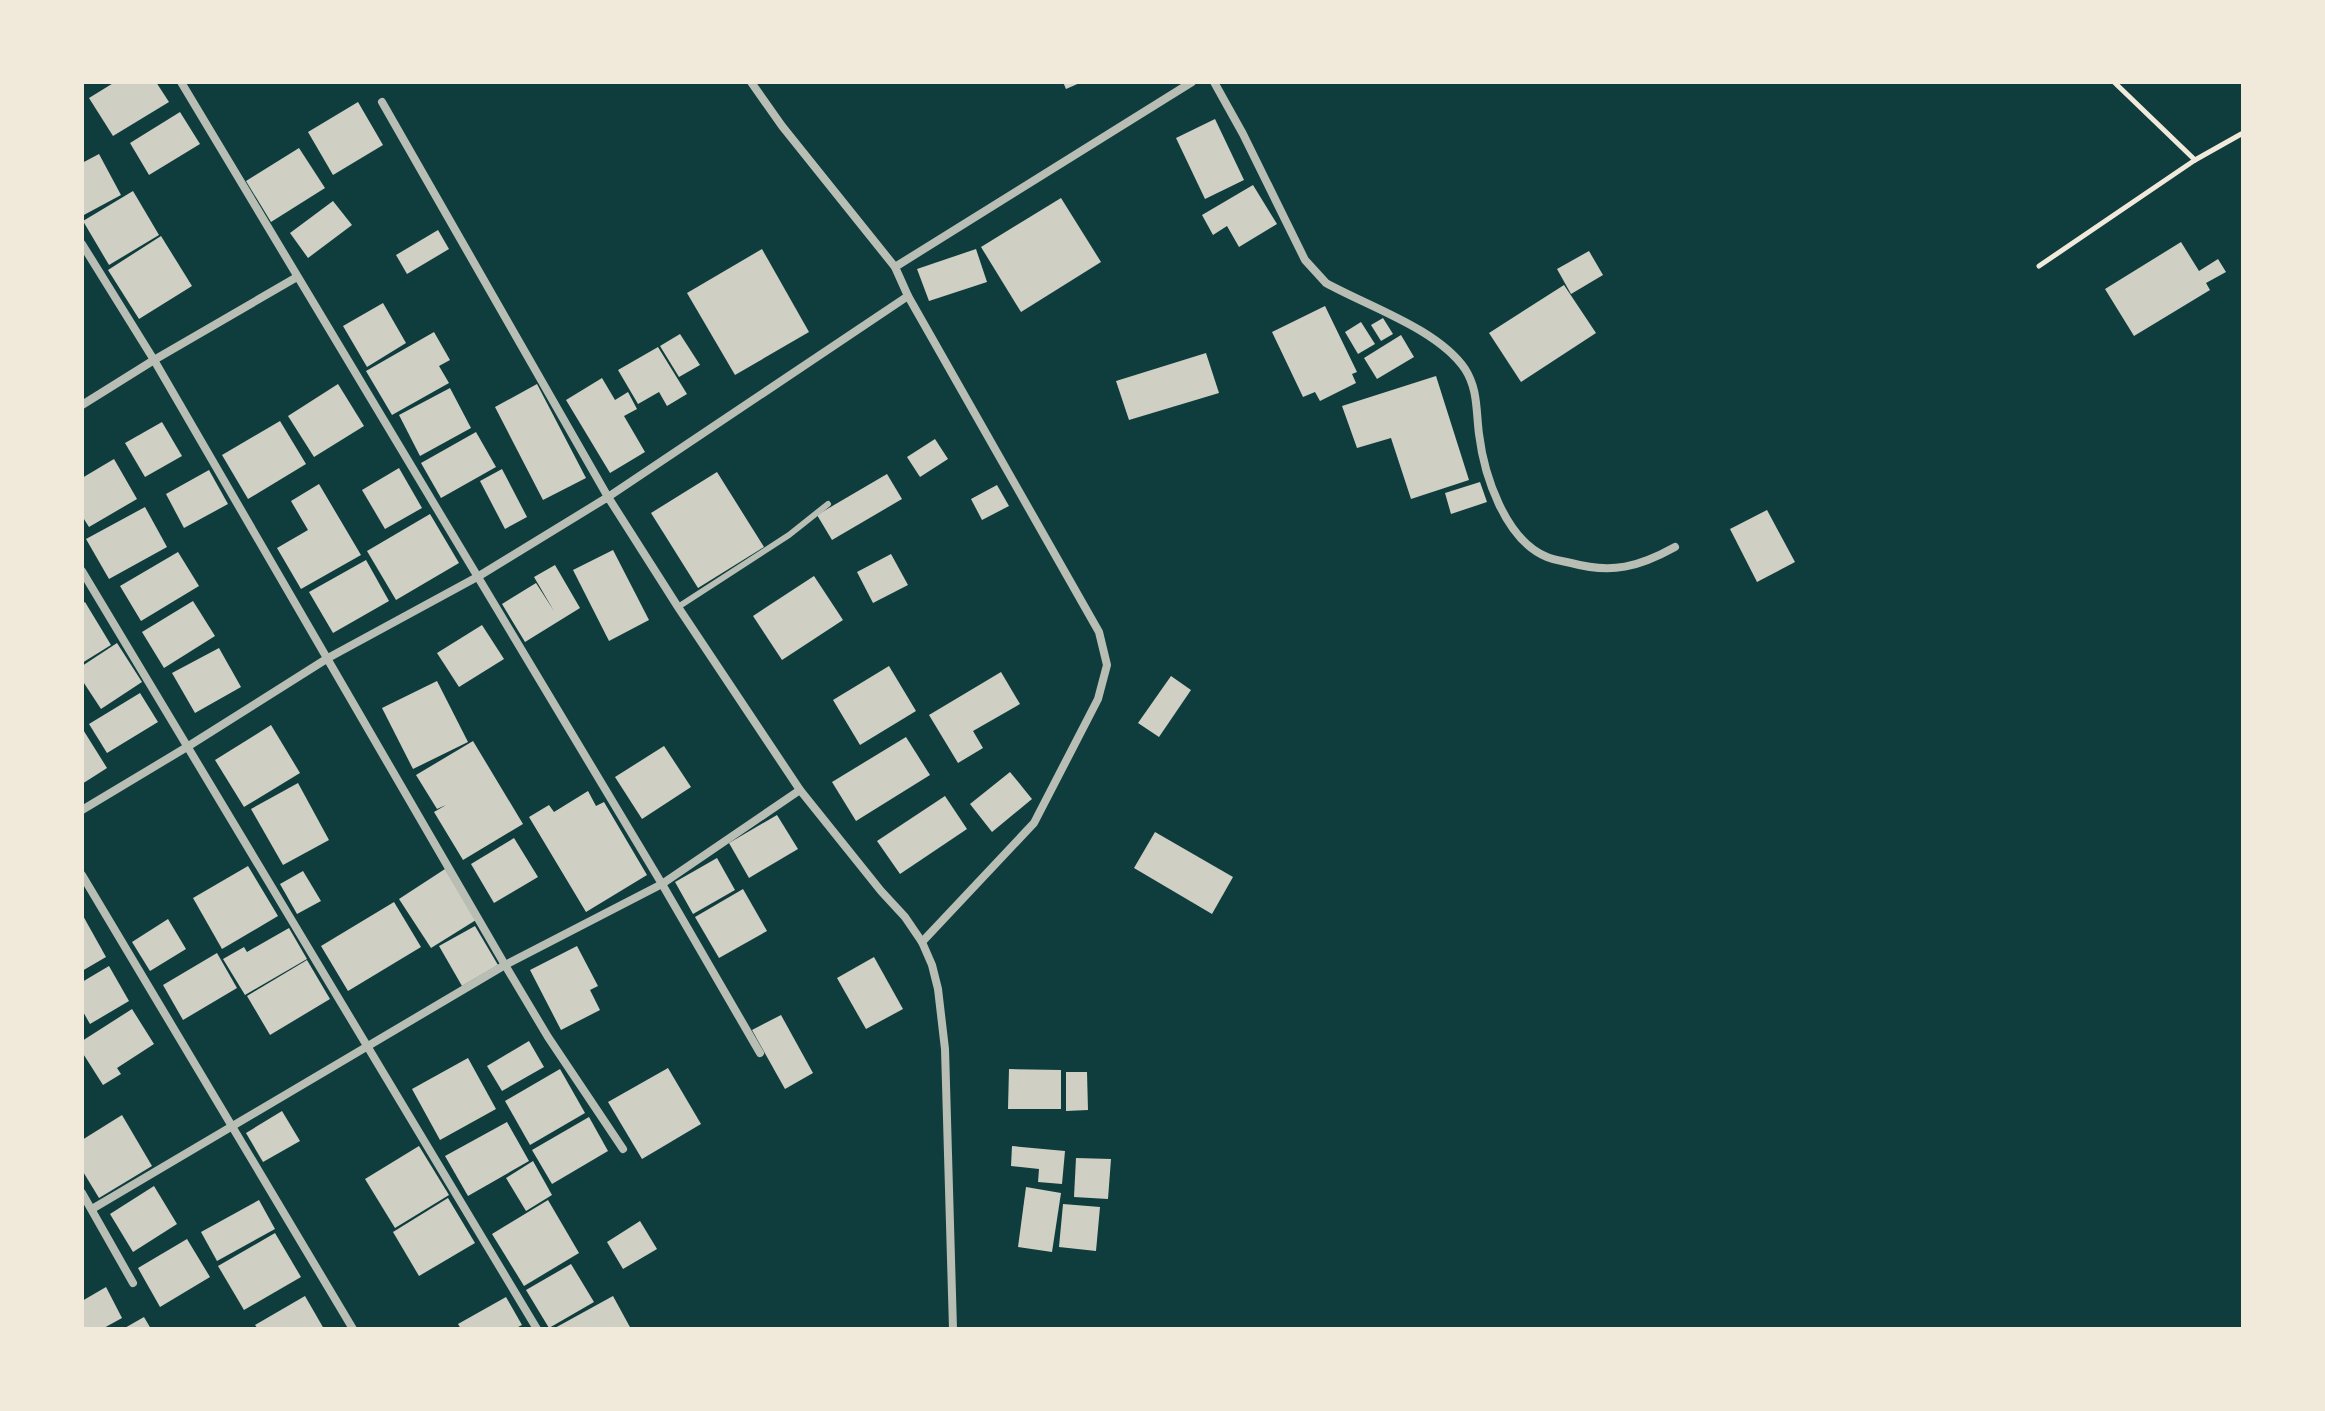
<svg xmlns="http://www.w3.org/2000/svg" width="2325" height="1411" font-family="'PT Sans',sans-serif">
<rect width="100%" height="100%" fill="#0f3d3e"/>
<g fill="#cfcfc3">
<path d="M 115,82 L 156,82 L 169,102 L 113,136 L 89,98 Z"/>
<path d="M 1063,82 L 1082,82 L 1066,89 Z"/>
<path d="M 358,102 L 383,145 L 333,175 L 308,132 Z"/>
<path d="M 180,112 L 200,144 L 149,175 L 130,143 Z"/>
<path d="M 1215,119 L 1244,180 L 1205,199 L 1176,138 Z"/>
<path d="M 299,148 L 325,188 L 271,222 L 246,181 Z"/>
<path d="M 99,154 L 121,195 L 82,216 L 82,163 Z"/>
<path d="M 1253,185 L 1277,224 L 1239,247 L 1227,226 L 1213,235 L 1202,215 Z"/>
<path d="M 133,191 L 159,235 L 109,265 L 83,221 Z"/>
<path d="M 1061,198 L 1101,262 L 1021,312 L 981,247 Z"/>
<path d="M 333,201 L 352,225 L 308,258 L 290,233 Z"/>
<path d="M 438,230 L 449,249 L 407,274 L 396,255 Z"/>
<path d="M 161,236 L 192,286 L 139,319 L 108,270 Z"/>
<path d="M 2181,242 L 2199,271 L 2218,259 L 2226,272 L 2206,283 L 2210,290 L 2134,336 L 2105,289 Z"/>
<path d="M 762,249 L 809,332 L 735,375 L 687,293 Z"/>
<path d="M 976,249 L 987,282 L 929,301 L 917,269 Z"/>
<path d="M 1589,251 L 1603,275 L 1571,294 L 1557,269 Z"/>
<path d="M 1564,285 L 1596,333 L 1521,382 L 1489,333 Z"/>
<path d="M 383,303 L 406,343 L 367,367 L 343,326 Z"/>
<path d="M 1325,306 L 1357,372 L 1352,374 L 1356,383 L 1320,401 L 1315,392 L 1303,397 L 1272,332 Z"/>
<path d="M 1383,318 L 1393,334 L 1381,341 L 1371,325 Z"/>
<path d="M 1361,322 L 1375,344 L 1358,354 L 1345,332 Z"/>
<path d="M 434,332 L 450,360 L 439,366 L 449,383 L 392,415 L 366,371 Z"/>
<path d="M 680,334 L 700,365 L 679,377 L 660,346 Z"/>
<path d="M 1401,335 L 1414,357 L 1377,379 L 1364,358 Z"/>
<path d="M 658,347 L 687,394 L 667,406 L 659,392 L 638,404 L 618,370 Z"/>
<path d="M 1206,353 L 1219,393 L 1129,420 L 1116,381 Z"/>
<path d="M 1436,376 L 1469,480 L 1411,499 L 1391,438 L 1357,448 L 1342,406 Z"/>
<path d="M 602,378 L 615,400 L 628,392 L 637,409 L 624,416 L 645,452 L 610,473 L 566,400 Z"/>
<path d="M 338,384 L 364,426 L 314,457 L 288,416 Z"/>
<path d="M 537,384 L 586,478 L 543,500 L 495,407 Z"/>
<path d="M 450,388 L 471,428 L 420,456 L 399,415 Z"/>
<path d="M 280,421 L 306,464 L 248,499 L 222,455 Z"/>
<path d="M 162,422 L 182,456 L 145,477 L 125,443 Z"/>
<path d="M 476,432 L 496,467 L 441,498 L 421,463 Z"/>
<path d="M 935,439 L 948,459 L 920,477 L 907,457 Z"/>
<path d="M 114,459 L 137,499 L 89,527 L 82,516 L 82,478 Z"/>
<path d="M 399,468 L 422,508 L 385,529 L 362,490 Z"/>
<path d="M 502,469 L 527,517 L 505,529 L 480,481 Z"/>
<path d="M 209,470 L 228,504 L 184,528 L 166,494 Z"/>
<path d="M 717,472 L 764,547 L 698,588 L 651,513 Z"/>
<path d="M 887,474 L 902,499 L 832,540 L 817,515 Z"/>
<path d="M 1480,482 L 1487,502 L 1451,514 L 1445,493 Z"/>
<path d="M 319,484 L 361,555 L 301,589 L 277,548 L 308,530 L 291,501 Z"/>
<path d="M 997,485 L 1009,506 L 982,520 L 971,499 Z"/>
<path d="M 145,507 L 167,547 L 109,579 L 86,539 Z"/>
<path d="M 1767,510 L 1795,562 L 1757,582 L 1730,529 Z"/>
<path d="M 430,514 L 459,563 L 396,600 L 367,551 Z"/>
<path d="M 613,550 L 649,620 L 609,641 L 573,570 Z"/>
<path d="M 178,552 L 199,586 L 141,621 L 120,586 Z"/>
<path d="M 891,554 L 908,585 L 873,603 L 857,572 Z"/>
<path d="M 366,560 L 389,601 L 333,633 L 309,592 Z"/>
<path d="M 555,565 L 580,608 L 525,642 L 502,604 L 536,583 L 554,611 L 534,577 Z"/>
<path d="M 814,576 L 843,620 L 782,660 L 753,616 Z"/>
<path d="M 193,601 L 215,636 L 164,668 L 142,632 Z"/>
<path d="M 85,602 L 111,645 L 82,663 L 82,604 Z"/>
<path d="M 482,625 L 504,659 L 459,687 L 437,653 Z"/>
<path d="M 117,643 L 142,682 L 101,709 L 82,680 L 82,666 Z"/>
<path d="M 219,648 L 241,687 L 195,713 L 172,673 Z"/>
<path d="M 889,666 L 916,711 L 860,745 L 833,700 Z"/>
<path d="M 1001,672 L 1020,704 L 973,731 L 983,748 L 958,763 L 929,715 Z"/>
<path d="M 1171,676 L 1191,690 L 1159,737 L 1138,723 Z"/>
<path d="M 437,681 L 468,742 L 413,769 L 382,708 Z"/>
<path d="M 140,693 L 158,722 L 107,753 L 89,724 Z"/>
<path d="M 271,725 L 300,773 L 244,807 L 215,760 Z"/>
<path d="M 82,728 L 107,768 L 82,784 Z"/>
<path d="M 906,737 L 930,775 L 856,821 L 832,782 Z"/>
<path d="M 473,741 L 523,824 L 463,860 L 434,812 L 446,805 L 437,809 L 416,775 Z"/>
<path d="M 664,746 L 691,787 L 642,819 L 615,777 Z"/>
<path d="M 1010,772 L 1032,799 L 992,832 L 970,804 Z"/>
<path d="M 298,783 L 329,840 L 283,865 L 251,809 Z"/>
<path d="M 588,791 L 596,806 L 604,802 L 647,875 L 586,912 L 529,817 L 549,805 L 554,812 Z"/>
<path d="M 945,796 L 967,829 L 900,874 L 877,841 Z"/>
<path d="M 777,815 L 798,849 L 749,878 L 729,843 Z"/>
<path d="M 1155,832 L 1233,877 L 1212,914 L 1134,868 Z"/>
<path d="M 514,838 L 538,877 L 494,903 L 471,864 Z"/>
<path d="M 717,858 L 735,890 L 693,914 L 675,882 Z"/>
<path d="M 248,866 L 278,916 L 222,949 L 193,898 Z"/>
<path d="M 445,869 L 476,920 L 431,948 L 399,899 Z"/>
<path d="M 303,871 L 321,901 L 297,914 L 280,884 Z"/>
<path d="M 743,889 L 767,931 L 719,958 L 695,917 Z"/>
<path d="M 394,902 L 421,947 L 348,991 L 321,946 Z"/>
<path d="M 82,914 L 106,957 L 82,971 Z"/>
<path d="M 168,919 L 186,949 L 150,971 L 132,942 Z"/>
<path d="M 475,926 L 498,965 L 462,986 L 439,946 Z"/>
<path d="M 289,928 L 307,959 L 245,995 L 223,959 L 244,947 L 247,952 Z"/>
<path d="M 577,946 L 598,986 L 590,990 L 600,1010 L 561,1030 L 530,970 Z"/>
<path d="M 217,953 L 237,988 L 183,1020 L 163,985 Z"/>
<path d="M 874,957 L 903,1009 L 866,1029 L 837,978 Z"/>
<path d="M 307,960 L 330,999 L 270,1035 L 247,996 Z"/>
<path d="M 109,966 L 129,1001 L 90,1024 L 82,1010 L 82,982 Z"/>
<path d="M 132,1009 L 154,1044 L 117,1068 L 121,1074 L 103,1085 L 82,1052 L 82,1041 Z"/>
<path d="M 781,1015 L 813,1073 L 785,1089 L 752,1030 Z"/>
<path d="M 529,1041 L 544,1067 L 502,1091 L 487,1066 Z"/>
<path d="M 468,1058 L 496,1109 L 440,1140 L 412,1089 Z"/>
<path d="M 668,1068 L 701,1124 L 642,1159 L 608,1102 Z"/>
<path d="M 560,1069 L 585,1113 L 530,1145 L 505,1101 Z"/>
<path d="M 1009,1069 L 1061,1070 L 1061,1109 L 1008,1109 Z"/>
<path d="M 1066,1072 L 1087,1072 L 1088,1110 L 1066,1111 Z"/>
<path d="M 282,1111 L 300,1141 L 263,1162 L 246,1133 Z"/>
<path d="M 122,1115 L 152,1166 L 99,1198 L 82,1170 L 82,1140 Z"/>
<path d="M 589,1117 L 608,1151 L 552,1184 L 532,1150 Z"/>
<path d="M 507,1122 L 529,1161 L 468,1196 L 445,1156 Z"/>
<path d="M 419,1146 L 449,1195 L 395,1228 L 365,1179 Z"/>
<path d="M 1012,1146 L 1065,1151 L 1062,1184 L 1038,1182 L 1039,1169 L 1011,1166 Z"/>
<path d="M 1076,1158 L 1111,1159 L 1108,1199 L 1074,1197 Z"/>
<path d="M 533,1161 L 552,1195 L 526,1211 L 506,1178 Z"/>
<path d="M 154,1186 L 177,1224 L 133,1252 L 110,1214 Z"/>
<path d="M 1026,1187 L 1061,1193 L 1052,1252 L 1018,1247 Z"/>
<path d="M 448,1198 L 475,1243 L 419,1276 L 393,1232 Z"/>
<path d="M 259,1200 L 275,1229 L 217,1261 L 201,1232 Z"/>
<path d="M 548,1200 L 579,1253 L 524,1286 L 492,1234 Z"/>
<path d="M 1063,1204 L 1100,1207 L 1096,1251 L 1059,1247 Z"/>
<path d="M 640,1221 L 657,1249 L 623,1269 L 607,1242 Z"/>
<path d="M 275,1233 L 301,1277 L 244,1310 L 218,1266 Z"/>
<path d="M 187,1239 L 210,1277 L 160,1307 L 138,1268 Z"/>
<path d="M 571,1264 L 594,1302 L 549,1328 L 526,1290 Z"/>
<path d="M 106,1287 L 122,1318 L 102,1329 L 82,1329 L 82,1301 Z"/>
<path d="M 305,1296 L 324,1329 L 258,1329 L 255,1325 Z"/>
<path d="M 613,1296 L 631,1329 L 553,1329 Z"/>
<path d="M 506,1297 L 522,1325 L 514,1329 L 461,1329 L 458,1324 Z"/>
<path d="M 144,1317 L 151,1329 L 123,1329 Z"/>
</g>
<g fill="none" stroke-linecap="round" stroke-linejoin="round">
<g stroke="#f1e9da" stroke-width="5">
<path d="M 2114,82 L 2195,160"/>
<path d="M 2039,266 L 2195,160 L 2243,133"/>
</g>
<path stroke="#b8beb3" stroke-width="6" d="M 678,607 L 789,535 L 828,504"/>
<g stroke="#b8beb3" stroke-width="8">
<path d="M 181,82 L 662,884 L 760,1053"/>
<path d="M 751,82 L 782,126 L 895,267 L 908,296 L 1099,632 L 1107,665 L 1098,699 L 1034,823 L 922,942"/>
<path d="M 1214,82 L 1243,134 L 1305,260 L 1326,283 C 1367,306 1438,329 1465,369 C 1478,389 1476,411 1479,434 C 1484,475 1505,540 1547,557 C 1554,560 1563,561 1571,563 C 1612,574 1639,567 1675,547"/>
<path d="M 382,102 L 608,497 L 908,296"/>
<path d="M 82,244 L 154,360 L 505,965 L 548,1037 L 623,1149"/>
<path d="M 895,267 L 1192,82"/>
<path d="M 82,405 L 154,360 L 297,277"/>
<path d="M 82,571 L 537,1329"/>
<path d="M 82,810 L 187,747 L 328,658 L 479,576 L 608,497 L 678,607 L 800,790 L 881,891 L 905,917 L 922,942 L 932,965 L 938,989 L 945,1049 L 953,1329"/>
<path d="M 82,875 L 353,1329"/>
<path d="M 82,1193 L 133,1283"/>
<path d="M 92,1209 L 505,965 L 662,884 L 800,790"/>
</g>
</g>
<rect width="2325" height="1411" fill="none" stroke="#f1e9da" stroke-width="168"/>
</svg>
